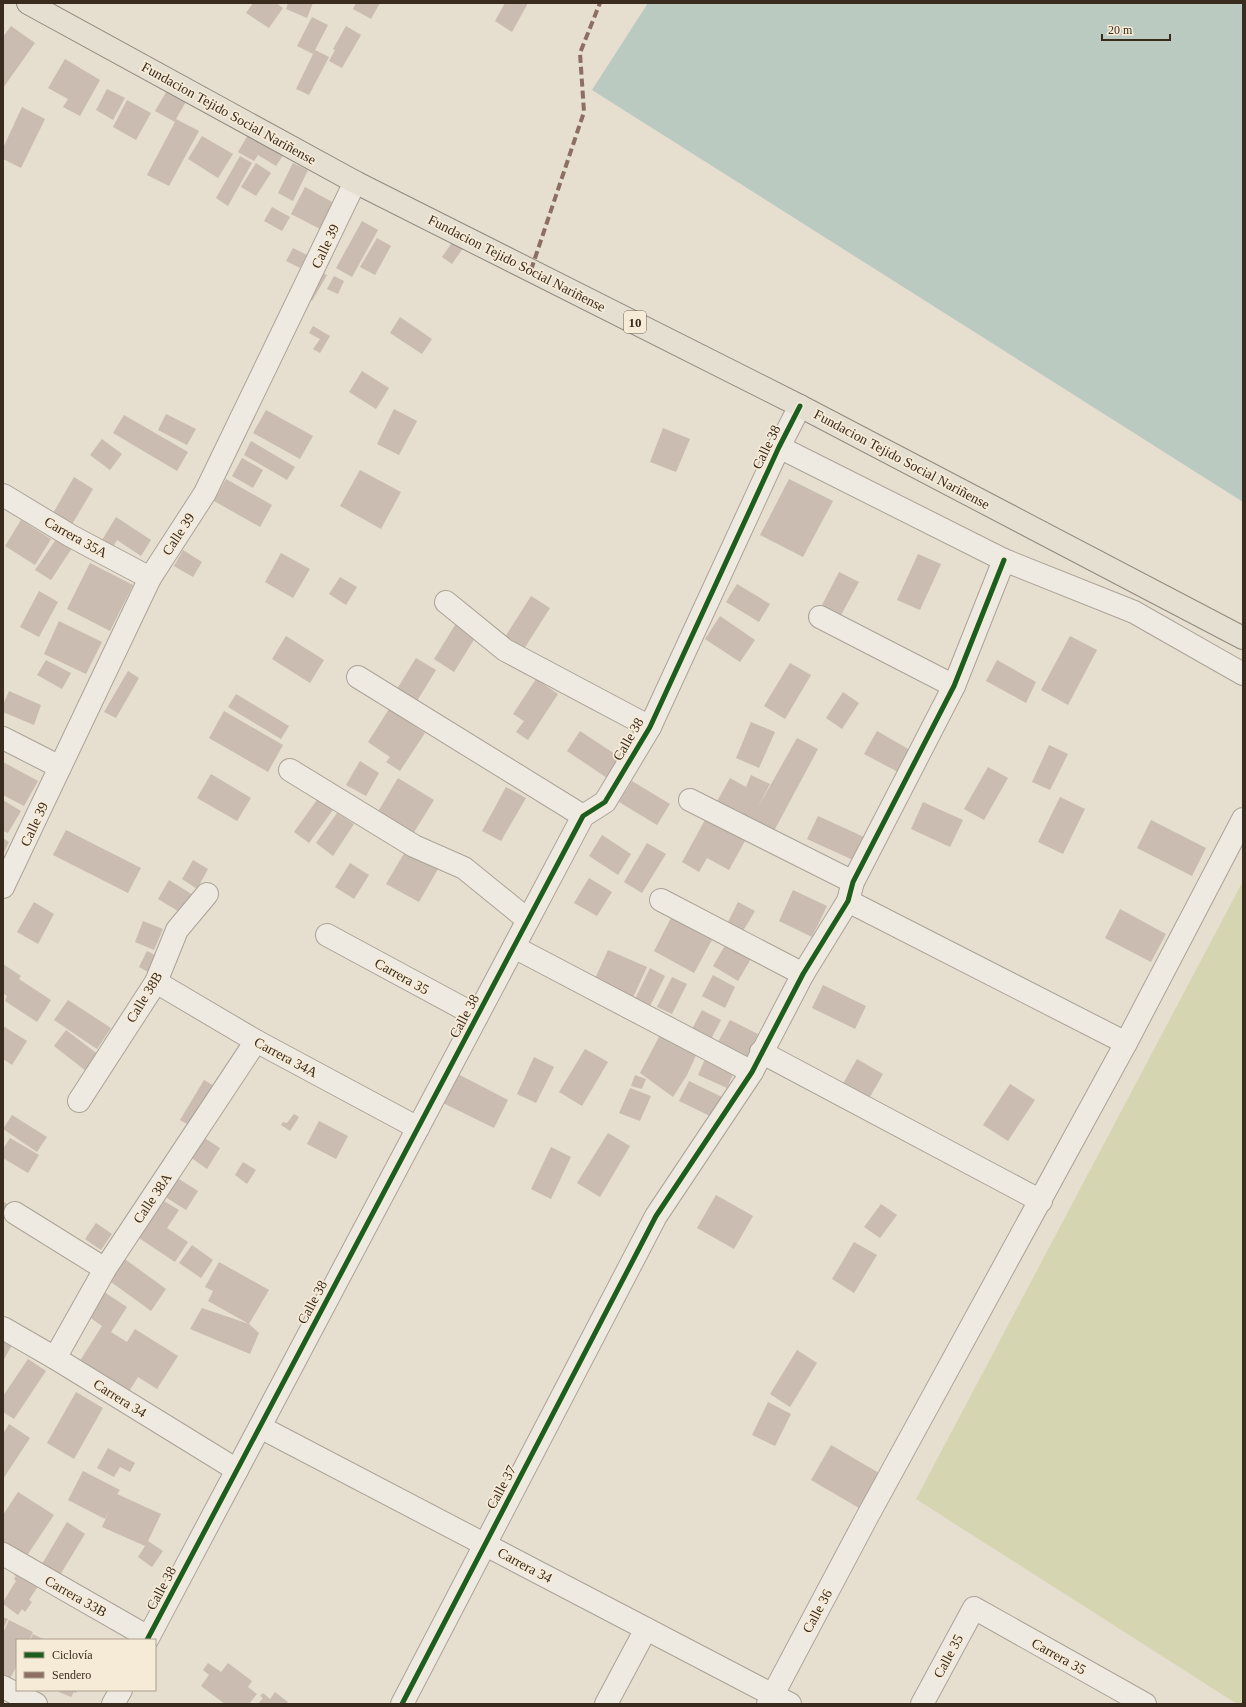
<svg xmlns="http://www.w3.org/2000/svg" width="1246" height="1707" font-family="Georgia,serif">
<rect width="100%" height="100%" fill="#e6decf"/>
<path fill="#d6d5b2" d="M 1243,881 L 1243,1704 L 1237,1704 L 916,1499 Z"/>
<path fill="#bacac0" d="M 648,3 L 1243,3 L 1243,502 L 592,90 Z"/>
<g fill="#cabcb0">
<path d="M 253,3 L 276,3 L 283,8 L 269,28 L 246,13 Z"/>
<path d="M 288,3 L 313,3 L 307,18 L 286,9 Z"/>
<path d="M 356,3 L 380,3 L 371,19 L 353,9 Z"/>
<path d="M 505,3 L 528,3 L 512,32 L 495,21 Z"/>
<path d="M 312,17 L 328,25 L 313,54 L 297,46 Z"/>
<path d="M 11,26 L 35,43 L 3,88 L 3,37 Z"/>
<path d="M 346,26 L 361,35 L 342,68 L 329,61 L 335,50 L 333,49 Z"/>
<path d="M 315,50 L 329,57 L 309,95 L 296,89 Z"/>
<path d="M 65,59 L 100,80 L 80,116 L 63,107 L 68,99 L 48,88 Z"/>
<path d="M 107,89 L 125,98 L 113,120 L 96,110 Z"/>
<path d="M 168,89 L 187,100 L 176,119 L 199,131 L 169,186 L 147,175 L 175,122 L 155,111 Z"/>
<path d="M 127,100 L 151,113 L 136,140 L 113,127 Z"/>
<path d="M 22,107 L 45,119 L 21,168 L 3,159 L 3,148 Z"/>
<path d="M 249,133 L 284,154 L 276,166 L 258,155 L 254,161 L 238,152 Z"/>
<path d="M 202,136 L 233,154 L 218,178 L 188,159 Z"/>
<path d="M 240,156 L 252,163 L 228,206 L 216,198 Z"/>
<path d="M 256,163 L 271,173 L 256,196 L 241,187 Z"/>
<path d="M 293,163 L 308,170 L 293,201 L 278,193 Z"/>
<path d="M 305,187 L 334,203 L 320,229 L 291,214 Z"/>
<path d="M 272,207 L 290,217 L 282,231 L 264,221 Z"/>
<path d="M 362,221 L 378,230 L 352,277 L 336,268 Z"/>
<path d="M 377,238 L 391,246 L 375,275 L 360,267 Z"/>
<path d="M 453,241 L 463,248 L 452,264 L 442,257 Z"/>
<path d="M 293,248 L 307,255 L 300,268 L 286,261 Z"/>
<path d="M 319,271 L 327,275 L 312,301 L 304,297 Z"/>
<path d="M 334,276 L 344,281 L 338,294 L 327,289 Z"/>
<path d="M 400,317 L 432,339 L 422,354 L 390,333 Z"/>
<path d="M 313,326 L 330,336 L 320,353 L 313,349 L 320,339 L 309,333 Z"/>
<path d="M 362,371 L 389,388 L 376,409 L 349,392 Z"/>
<path d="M 394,409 L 417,421 L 399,455 L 377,444 Z"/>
<path d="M 266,410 L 313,436 L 300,459 L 253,433 Z"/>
<path d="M 166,414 L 196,429 L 187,445 L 158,430 Z"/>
<path d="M 124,415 L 188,452 L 177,471 L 113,433 Z"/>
<path d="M 663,428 L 690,439 L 676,472 L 650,462 Z"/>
<path d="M 102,439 L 122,454 L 110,470 L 90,455 Z"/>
<path d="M 251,441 L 295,467 L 287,480 L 244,455 Z"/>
<path d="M 242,458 L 263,470 L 253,488 L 232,476 Z"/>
<path d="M 360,470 L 401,492 L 381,529 L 340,506 Z"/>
<path d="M 74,477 L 93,489 L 71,526 L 52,515 Z"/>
<path d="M 226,479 L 272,505 L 260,527 L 214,501 Z"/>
<path d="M 789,479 L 833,501 L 803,557 L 760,535 Z"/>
<path d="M 116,517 L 151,540 L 141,556 L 117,540 L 113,547 L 102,540 Z"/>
<path d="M 21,520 L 51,539 L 35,565 L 5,546 Z"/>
<path d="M 57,538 L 72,548 L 51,580 L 35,570 Z"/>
<path d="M 183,550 L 202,562 L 193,577 L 174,566 Z"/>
<path d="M 281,553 L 310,569 L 293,598 L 265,582 Z"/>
<path d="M 918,554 L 941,564 L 920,610 L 897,600 Z"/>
<path d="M 90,563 L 133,585 L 110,631 L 67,609 Z"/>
<path d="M 839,572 L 859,582 L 841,615 L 822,605 Z"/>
<path d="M 340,577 L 357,587 L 346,605 L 329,594 Z"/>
<path d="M 737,584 L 770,604 L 759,622 L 726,602 Z"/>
<path d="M 39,591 L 58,602 L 39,637 L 20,627 Z"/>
<path d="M 531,596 L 550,608 L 524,649 L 505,637 Z"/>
<path d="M 720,616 L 755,640 L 740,662 L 705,639 Z"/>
<path d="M 59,621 L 102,642 L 86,674 L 44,654 Z"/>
<path d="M 455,625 L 475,638 L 454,672 L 434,659 Z"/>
<path d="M 286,636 L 324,660 L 310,683 L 272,659 Z"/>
<path d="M 1070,636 L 1097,650 L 1068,705 L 1041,690 Z"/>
<path d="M 416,658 L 436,670 L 417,701 L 397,689 Z"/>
<path d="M 46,660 L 71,673 L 62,689 L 37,675 Z"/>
<path d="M 997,660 L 1036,682 L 1026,703 L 986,681 Z"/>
<path d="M 790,663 L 811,675 L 785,719 L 764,706 Z"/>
<path d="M 128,671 L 139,678 L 116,718 L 104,712 Z"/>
<path d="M 536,679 L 558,694 L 528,740 L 516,732 L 524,721 L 513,714 Z"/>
<path d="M 9,691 L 41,705 L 34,725 L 3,712 L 3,705 Z"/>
<path d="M 843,692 L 859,703 L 842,729 L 826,718 Z"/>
<path d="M 236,694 L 289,726 L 281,739 L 228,707 Z"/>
<path d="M 389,709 L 425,733 L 400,771 L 386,762 L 390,757 L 368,742 Z"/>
<path d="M 224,711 L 283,745 L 268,772 L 209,738 Z"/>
<path d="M 751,722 L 775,732 L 759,768 L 736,758 Z"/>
<path d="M 580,731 L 621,758 L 607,778 L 567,751 Z"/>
<path d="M 877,731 L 910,750 L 898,772 L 864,754 Z"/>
<path d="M 797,738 L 818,749 L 774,831 L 735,809 L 732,814 L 715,805 L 730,778 L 746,787 L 751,775 L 770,784 L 757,809 Z"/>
<path d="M 1049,745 L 1068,754 L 1050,790 L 1032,782 Z"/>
<path d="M 360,761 L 379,773 L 366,796 L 346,785 Z"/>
<path d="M 3,762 L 38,781 L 24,806 L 3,795 Z"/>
<path d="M 988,767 L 1008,778 L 984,820 L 964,809 Z"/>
<path d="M 211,774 L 251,798 L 237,821 L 197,798 Z"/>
<path d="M 398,778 L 434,800 L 411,837 L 376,815 Z"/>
<path d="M 632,781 L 670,804 L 657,825 L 619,802 Z"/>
<path d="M 506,787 L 526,798 L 501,841 L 482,831 Z"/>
<path d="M 319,797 L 335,807 L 309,843 L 294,832 Z"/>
<path d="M 1060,797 L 1085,809 L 1063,854 L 1038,842 Z"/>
<path d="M 3,800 L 21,811 L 8,833 L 3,831 Z"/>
<path d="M 923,802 L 963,820 L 950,847 L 911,829 Z"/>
<path d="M 337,813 L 354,824 L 333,856 L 316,843 Z"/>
<path d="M 818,816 L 864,837 L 853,860 L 807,839 Z"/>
<path d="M 706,818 L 746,839 L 729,870 L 707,858 L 699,872 L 682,862 Z"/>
<path d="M 1151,820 L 1206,848 L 1192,876 L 1137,848 Z"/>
<path d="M 66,830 L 141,868 L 128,893 L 53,855 Z"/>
<path d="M 602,835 L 631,854 L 618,875 L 589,856 Z"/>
<path d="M 3,838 L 9,842 L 3,854 Z"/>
<path d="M 647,843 L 666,854 L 642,893 L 624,882 Z"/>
<path d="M 406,850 L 438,869 L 419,902 L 386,884 Z"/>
<path d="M 193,860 L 208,869 L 197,889 L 182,879 Z"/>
<path d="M 350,863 L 369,875 L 354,899 L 335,887 Z"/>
<path d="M 589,878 L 612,892 L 597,916 L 574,903 Z"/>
<path d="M 169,880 L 193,895 L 181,913 L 158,899 Z"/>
<path d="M 793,890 L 827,906 L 812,937 L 779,921 Z"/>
<path d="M 34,902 L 54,914 L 38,944 L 17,932 Z"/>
<path d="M 738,902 L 755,911 L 743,931 L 728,922 Z"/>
<path d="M 1120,909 L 1166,934 L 1151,962 L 1105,938 Z"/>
<path d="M 671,918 L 712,940 L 694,973 L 654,951 Z"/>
<path d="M 143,921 L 163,929 L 154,950 L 135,942 Z"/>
<path d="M 727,942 L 752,957 L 738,981 L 713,966 Z"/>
<path d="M 608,950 L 647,967 L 632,1000 L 593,983 Z"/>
<path d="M 147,951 L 157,956 L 148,972 L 139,967 Z"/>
<path d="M 3,964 L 21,976 L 19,979 L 51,1000 L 37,1022 L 5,1001 L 7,996 L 3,993 Z"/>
<path d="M 650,968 L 665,976 L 650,1006 L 635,999 Z"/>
<path d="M 713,975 L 735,987 L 725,1008 L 702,996 Z"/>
<path d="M 672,977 L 687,984 L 672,1014 L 657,1007 Z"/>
<path d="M 823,985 L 866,1006 L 855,1029 L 812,1008 Z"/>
<path d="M 68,1000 L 111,1028 L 97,1049 L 54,1020 Z"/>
<path d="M 702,1010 L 721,1020 L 710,1041 L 691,1031 Z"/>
<path d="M 730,1020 L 758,1034 L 747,1057 L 718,1042 Z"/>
<path d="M 3,1026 L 27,1041 L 12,1065 L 3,1059 Z"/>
<path d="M 66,1030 L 99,1055 L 86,1071 L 54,1046 Z"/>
<path d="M 660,1035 L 699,1049 L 687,1075 L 673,1097 L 640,1073 Z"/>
<path d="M 585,1049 L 608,1062 L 582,1106 L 559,1092 Z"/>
<path d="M 534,1057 L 554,1067 L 536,1103 L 517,1094 Z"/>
<path d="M 705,1059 L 734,1072 L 727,1088 L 698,1075 Z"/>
<path d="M 857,1059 L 883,1074 L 867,1102 L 841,1087 Z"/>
<path d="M 458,1074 L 508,1100 L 494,1128 L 443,1103 Z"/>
<path d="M 635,1075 L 646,1079 L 642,1089 L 631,1086 Z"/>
<path d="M 204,1080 L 216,1087 L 192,1127 L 180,1120 Z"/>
<path d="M 689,1081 L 722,1097 L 712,1117 L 679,1101 Z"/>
<path d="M 1010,1084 L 1035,1100 L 1008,1141 L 983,1125 Z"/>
<path d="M 630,1088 L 651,1096 L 640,1121 L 619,1113 Z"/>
<path d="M 294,1114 L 299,1117 L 290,1131 L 281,1125 L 283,1122 L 287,1123 Z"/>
<path d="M 12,1115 L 47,1137 L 37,1152 L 3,1129 Z"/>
<path d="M 319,1121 L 348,1136 L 336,1159 L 307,1144 Z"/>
<path d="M 608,1133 L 630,1146 L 600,1197 L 577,1183 Z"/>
<path d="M 203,1137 L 220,1148 L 207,1169 L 190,1157 Z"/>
<path d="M 10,1138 L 39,1155 L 28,1173 L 3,1158 L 3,1149 Z"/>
<path d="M 551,1147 L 571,1157 L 551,1199 L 531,1189 Z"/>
<path d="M 243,1162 L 256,1170 L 247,1184 L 235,1175 Z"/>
<path d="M 171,1174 L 198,1191 L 186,1210 L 159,1193 Z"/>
<path d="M 716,1195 L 753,1216 L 734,1249 L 697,1228 Z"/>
<path d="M 159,1198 L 179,1210 L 167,1228 L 188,1242 L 175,1262 L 136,1236 Z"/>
<path d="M 3,1202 L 10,1205 L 3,1217 Z"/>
<path d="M 881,1204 L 897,1215 L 880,1238 L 864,1227 Z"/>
<path d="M 96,1223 L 112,1234 L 101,1250 L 85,1239 Z"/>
<path d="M 854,1242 L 877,1255 L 854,1293 L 832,1279 Z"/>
<path d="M 192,1245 L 213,1260 L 201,1278 L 179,1263 Z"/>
<path d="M 122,1257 L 166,1289 L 151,1311 L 107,1279 Z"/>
<path d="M 219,1262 L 269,1290 L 249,1324 L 259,1333 L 250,1354 L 190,1329 L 202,1308 L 249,1324 L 208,1301 L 213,1291 L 205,1287 Z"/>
<path d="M 104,1292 L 127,1307 L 111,1332 L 127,1342 L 135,1329 L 178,1356 L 157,1389 L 138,1377 L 118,1409 L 69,1378 L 102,1326 L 88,1316 Z"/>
<path d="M 3,1339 L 12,1345 L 3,1361 Z"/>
<path d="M 797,1350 L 817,1363 L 790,1407 L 770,1394 Z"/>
<path d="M 28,1359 L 46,1371 L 14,1419 L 3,1412 L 3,1396 Z"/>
<path d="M 76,1392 L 103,1408 L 74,1459 L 47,1443 Z"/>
<path d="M 768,1402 L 791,1414 L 775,1446 L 752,1435 Z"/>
<path d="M 9,1424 L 30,1438 L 3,1479 L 3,1434 Z"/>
<path d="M 831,1445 L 879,1473 L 859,1508 L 811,1480 Z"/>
<path d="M 108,1448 L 135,1463 L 130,1472 L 120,1467 L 114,1477 L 97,1468 Z"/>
<path d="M 83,1471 L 120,1490 L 117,1494 L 161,1514 L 148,1541 L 163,1551 L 152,1567 L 138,1557 L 145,1546 L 102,1527 L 110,1509 L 105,1519 L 68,1500 Z"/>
<path d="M 18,1492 L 54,1515 L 26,1557 L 3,1542 L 3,1515 Z"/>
<path d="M 67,1522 L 85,1534 L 60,1575 L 42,1564 Z"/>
<path d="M 19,1567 L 41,1582 L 29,1600 L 32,1602 L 25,1612 L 22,1609 L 18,1615 L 3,1604 L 3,1602 L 16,1581 L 14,1579 L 16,1576 L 14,1575 Z"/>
<path d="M 3,1617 L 8,1619 L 3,1629 Z"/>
<path d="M 9,1620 L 33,1632 L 29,1640 L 17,1640 L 17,1665 L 10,1679 L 3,1675 L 3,1633 Z"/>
<path d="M 33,1634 L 45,1640 L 30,1640 Z"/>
<path d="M 208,1663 L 221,1672 L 228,1663 L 252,1681 L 248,1687 L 257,1694 L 249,1704 L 225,1704 L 201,1686 L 209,1675 L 203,1670 Z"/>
<path d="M 60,1690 L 77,1690 L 76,1693 L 74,1692 L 71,1697 L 59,1692 Z"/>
<path d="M 275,1692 L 288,1702 L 286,1704 L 258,1704 L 263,1698 L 260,1696 L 263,1693 L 270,1699 Z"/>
</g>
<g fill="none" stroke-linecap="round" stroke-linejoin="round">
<defs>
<g id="minor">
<path d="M 779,447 L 1004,560 L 1134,612 L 1243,674"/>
<path d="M 3,495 L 71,536 L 150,578"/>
<path d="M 446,602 L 505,650 L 650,727"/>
<path d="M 820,617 L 954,686"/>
<path d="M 358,677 L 583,816"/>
<path d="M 3,738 L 60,767"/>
<path d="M 290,770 L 414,846 L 464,868 L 528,920"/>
<path d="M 690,800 L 853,882"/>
<path d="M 3,887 L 150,578 L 205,493 L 355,182"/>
<path d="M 661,900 L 803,974"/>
<path d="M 848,901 L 1126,1043"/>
<path d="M 327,935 L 477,1016"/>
<path d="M 514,947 L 752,1072"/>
<path d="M 156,982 L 256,1041 L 418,1128"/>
<path d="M 761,1052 L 1041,1201"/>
<path d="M 79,1101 L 156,982 L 177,930 L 207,894"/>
<path d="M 15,1213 L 105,1269"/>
<path d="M 3,1328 L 55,1358 L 237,1470"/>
<path d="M 55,1358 L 105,1269 L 256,1041"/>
<path d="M 260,1427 L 790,1704"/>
<path d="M 3,1554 L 148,1637"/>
<path d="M 147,1640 L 583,816 L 605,802 L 650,727 L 779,447 L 800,406"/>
<path d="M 3,1687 L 36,1704"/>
<path d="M 113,1704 L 121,1690"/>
<path d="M 402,1704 L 656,1216 L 752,1072 L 803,974 L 848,901 L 853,882 L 954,686 L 1004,560"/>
<path d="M 606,1704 L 646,1629"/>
<path d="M 768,1704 L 866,1519 L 1126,1043 L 1243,819"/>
<path d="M 922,1704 L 974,1608 L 1145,1704"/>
</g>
<path id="major" d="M 28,3 L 355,182 L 800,406 L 1243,638"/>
</defs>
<use href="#minor" stroke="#aba397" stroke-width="24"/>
<use href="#major" stroke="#91897e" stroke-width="24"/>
<use href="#minor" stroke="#eee9e1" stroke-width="22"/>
<use href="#major" stroke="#e5dfd2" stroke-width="22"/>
<path stroke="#8d6e63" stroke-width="4" stroke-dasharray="8 4" stroke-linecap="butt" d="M 531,270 L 584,112 L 580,53 L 600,3"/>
<defs>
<g id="cycleway">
<path d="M 147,1640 L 583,816 L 605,802 L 650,727 L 779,447 L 800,406"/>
<path d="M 402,1704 L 656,1216 L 752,1072 L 803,974 L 848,901 L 853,882 L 954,686 L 1004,560"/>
</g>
</defs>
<use href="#cycleway" stroke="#f6ebd6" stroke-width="8"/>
<use href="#cycleway" stroke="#1b5e20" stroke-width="5"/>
</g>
<g text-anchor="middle" stroke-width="3.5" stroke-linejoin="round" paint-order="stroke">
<rect fill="#f6ebd6" stroke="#726556" stroke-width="1" x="624" y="311" width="22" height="22" rx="3"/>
<g font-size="13" font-weight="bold" fill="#3a2b1f">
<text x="635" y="327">10</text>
</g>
<g font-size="14" fill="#3a2b1f" stroke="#f6ebd6">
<text transform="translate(229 113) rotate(29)" y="5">Fundacion Tejido Social Nariñense</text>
<text transform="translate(325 246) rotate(-65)" y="5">Calle 39</text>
<text transform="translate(517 263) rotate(27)" y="5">Fundacion Tejido Social Nariñense</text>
<text transform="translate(766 447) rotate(-64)" y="5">Calle 38</text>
<text transform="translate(902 459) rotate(28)" y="5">Fundacion Tejido Social Nariñense</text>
<text transform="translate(178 534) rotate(-57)" y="5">Calle 39</text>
<text transform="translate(76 537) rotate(29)" y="5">Carrera 35A</text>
<text transform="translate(628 739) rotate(-60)" y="5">Calle 38</text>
<text transform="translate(34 824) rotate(-65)" y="5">Calle 39</text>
<text transform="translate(402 976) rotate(29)" y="5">Carrera 35</text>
<text transform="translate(144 997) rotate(-59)" y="5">Calle 38B</text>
<text transform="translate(464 1016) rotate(-62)" y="5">Calle 38</text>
<text transform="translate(286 1057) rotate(28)" y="5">Carrera 34A</text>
<text transform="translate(152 1198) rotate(-56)" y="5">Calle 38A</text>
<text transform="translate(312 1302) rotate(-62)" y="5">Calle 38</text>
<text transform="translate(120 1398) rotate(32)" y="5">Carrera 34</text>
<text transform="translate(501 1487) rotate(-62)" y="5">Calle 37</text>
<text transform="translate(525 1565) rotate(28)" y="5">Carrera 34</text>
<text transform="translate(161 1588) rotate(-62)" y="5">Calle 38</text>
<text transform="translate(76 1596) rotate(30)" y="5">Carrera 33B</text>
<text transform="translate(817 1611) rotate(-62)" y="5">Calle 36</text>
<text transform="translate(948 1656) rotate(-62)" y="5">Calle 35</text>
<text transform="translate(1059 1656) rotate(29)" y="5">Carrera 35</text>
</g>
</g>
<rect width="1246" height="1707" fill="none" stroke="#3a2b1f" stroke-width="8"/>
<rect x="16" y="1639" width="140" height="52" fill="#f6ebd6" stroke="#ab9e8d"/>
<rect x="24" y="1652" width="20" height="6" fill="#1b5e20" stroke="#ab9e8d"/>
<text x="52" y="1659" font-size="12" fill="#3a2b1f">Ciclovía</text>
<rect x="24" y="1672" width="20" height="6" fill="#8d6e63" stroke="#ab9e8d"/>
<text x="52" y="1679" font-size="12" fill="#3a2b1f">Sendero</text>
<path d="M1102 34v6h68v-6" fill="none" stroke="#3a2b1f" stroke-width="2"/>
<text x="1108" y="34" font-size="12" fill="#3a2b1f" stroke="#f6ebd6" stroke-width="3" paint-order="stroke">20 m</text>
</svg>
